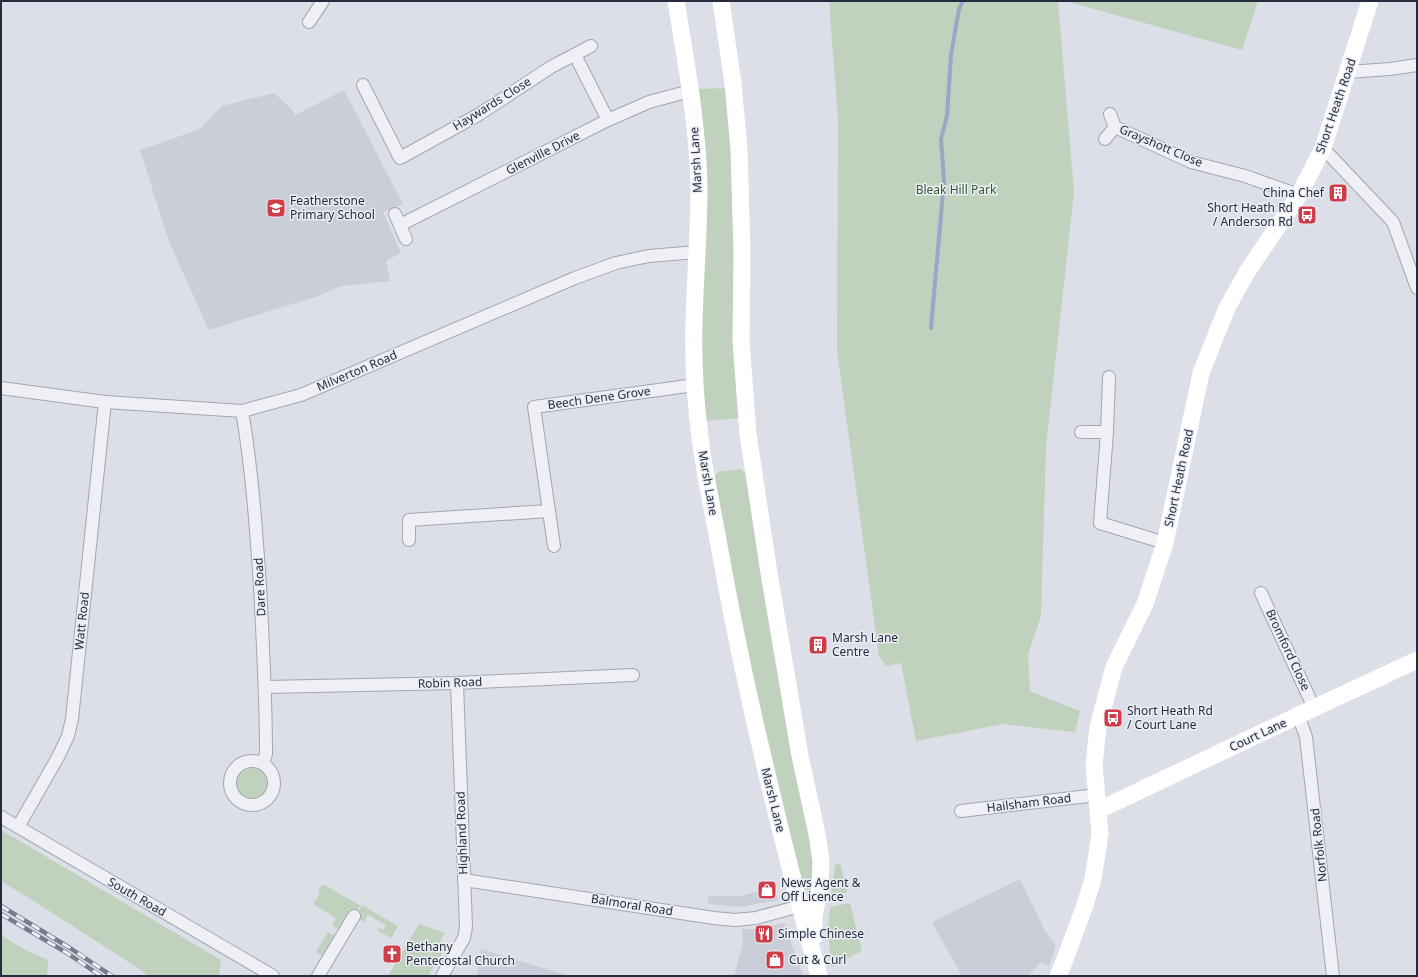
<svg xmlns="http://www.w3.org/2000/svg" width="1418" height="977" font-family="'Noto Sans',sans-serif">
<rect width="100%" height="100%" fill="#dcdfe7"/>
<g fill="#caced9">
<path d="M 344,90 L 403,204 L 383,212 L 401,253 L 386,261 L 390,281 L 341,286 L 318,296 L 209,330 L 169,242 L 140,150 L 200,129 L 222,106 L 274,93 L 291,108 L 295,115 Z"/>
<path d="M 1020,879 L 1045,931 L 1056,946 L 1049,966 L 1042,962 L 1029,974 L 1032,976 L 962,976 L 932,922 Z"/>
<path d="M 774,886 L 778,900 L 740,907 L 708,904 L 708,896 L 742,896 Z"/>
<path d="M 784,923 L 803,976 L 734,976 L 743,943 L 742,929 L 753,929 Z"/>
<path d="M 481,949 L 513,959 L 569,976 L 477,976 Z"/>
</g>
<g fill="#c0d1bd">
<path d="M 829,1 L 1058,1 L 1074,192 L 1046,446 L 1041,616 L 1028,654 L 1030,691 L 1080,711 L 1075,732 L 1003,724 L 916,741 L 901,663 L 886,666 L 879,656 L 837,351 L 838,119 Z"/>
<path d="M 1065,1 L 1258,1 L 1242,50 Z"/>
<path d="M 726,88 L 729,91 L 739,418 L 708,421 L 705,420 L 703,417 L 696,91 L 699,89 Z"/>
<path d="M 741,469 L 743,472 L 745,472 L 815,851 L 811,890 L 806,890 L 803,888 L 768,740 L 741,634 L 715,476 L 718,472 Z"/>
<circle cx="252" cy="783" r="15"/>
<path d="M 1,830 L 221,960 L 219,976 L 150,976 L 37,903 L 1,881 Z"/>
<path d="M 840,863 L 847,892 L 831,897 L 835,865 Z"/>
<path d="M 322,884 L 360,905 L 352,918 L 342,931 L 332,925 L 336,918 L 313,904 L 320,893 L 318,892 Z"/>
<path d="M 850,903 L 862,951 L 831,967 L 828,928 L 830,907 Z"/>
<path d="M 362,905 L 398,926 L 391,938 L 377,930 L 379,928 L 383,930 L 386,925 L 368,915 L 364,922 L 355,917 Z"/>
<path d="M 419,924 L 445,933 L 440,941 L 447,945 L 428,976 L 388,976 Z"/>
<path d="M 328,932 L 338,938 L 326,959 L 316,952 Z"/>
<path d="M 1,935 L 27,951 L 48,960 L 47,976 L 1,976 Z"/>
</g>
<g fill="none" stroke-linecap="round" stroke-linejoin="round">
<path stroke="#96aac8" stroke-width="4" d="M 931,328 L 944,181 L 941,139 L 947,116 L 951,55 L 959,9 L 963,1"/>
<defs>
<g id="street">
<path d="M 309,22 L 323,1"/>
<path d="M 575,55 L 608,120"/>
<path d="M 1348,72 L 1390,69 L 1417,65"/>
<path d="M 363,85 L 400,158 L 478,115 L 551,67 L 591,46"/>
<path d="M 1110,114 L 1115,127 L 1191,162 L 1245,176 L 1299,195"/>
<path d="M 1105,139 L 1115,127"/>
<path d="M 1323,148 L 1393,222 L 1417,288"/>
<path d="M 395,214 L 406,239"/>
<path d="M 400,225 L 608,120 L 649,102 L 690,91"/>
<path d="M 1109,377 L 1107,432 L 1100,523 L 1165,543"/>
<path d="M 1,388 L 105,402 L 242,411 L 301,395 L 575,278 L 616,263 L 649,256 L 697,252"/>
<path d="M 242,411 C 252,469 256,528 260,586 C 263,642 266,698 266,754 L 263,763"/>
<path d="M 1081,432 L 1107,432"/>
<path d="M 409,540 L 409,520 L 549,511"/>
<path d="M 554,546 L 534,407 L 695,385"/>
<path d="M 1261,593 L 1314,708"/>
<path d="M 266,687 L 457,683 L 633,675"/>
<path d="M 1298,715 L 1306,737 L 1333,976"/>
<circle cx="252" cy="783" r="22"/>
<path d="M 961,811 L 1097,795"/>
<path d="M 1,817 L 273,976"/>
<path d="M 18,827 L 58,757 L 68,736 L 72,719 L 105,402"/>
<path d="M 464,880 L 714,918 L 735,920 L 756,918 L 800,906"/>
<path d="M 318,976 L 354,916"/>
<path d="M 442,976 L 464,938 L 466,927 L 457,683"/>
</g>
</defs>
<use href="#street" stroke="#a2a6b1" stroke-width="14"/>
<use href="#street" stroke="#eff0f5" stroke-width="12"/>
<g stroke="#fff" stroke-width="17">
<path d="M 676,1 C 686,63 698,125 699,188 C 699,233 695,278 694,323 C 693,360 695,399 700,437 C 704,471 712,506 718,540 C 744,687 779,832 819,976"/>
<path d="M 721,1 L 733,83 L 739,149 L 742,252 L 741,341 L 748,434 L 769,573 L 787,679 L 800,756 L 817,834 L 821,861 L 820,886 L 814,916 L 814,937"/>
<path d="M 1099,810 L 1314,708 L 1417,660"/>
<path d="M 1058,976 L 1064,962 L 1085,905 L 1093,879 L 1097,854 L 1100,833 L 1094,765 L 1098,727 L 1114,667 L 1145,604 L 1165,543 L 1201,373 L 1226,310 L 1247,272 L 1299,195 L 1323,148 L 1370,1"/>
</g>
<defs>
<g id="rail">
<path d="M 1,906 L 70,948 L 112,976"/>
<path d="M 1,914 L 67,953 L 101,976"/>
</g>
</defs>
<use href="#rail" stroke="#757d90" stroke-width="4.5"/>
<use href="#rail" stroke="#ebeef4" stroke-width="3" stroke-dasharray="9" stroke-linecap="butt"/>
</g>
<defs>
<symbol id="building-square" viewBox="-11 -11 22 22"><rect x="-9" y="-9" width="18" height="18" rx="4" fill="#d03c47" stroke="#ebeef4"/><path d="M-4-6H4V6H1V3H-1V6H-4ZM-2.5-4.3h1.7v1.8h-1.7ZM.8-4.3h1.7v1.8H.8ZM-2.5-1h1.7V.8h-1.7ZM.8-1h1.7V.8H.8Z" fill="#fff"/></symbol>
<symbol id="school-square" viewBox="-11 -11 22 22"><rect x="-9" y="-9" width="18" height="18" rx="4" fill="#d03c47" stroke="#ebeef4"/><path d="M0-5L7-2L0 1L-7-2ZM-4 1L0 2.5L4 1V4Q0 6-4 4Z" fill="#fff"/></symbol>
<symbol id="bus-square" viewBox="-11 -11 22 22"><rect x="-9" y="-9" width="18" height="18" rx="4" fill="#d03c47" stroke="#ebeef4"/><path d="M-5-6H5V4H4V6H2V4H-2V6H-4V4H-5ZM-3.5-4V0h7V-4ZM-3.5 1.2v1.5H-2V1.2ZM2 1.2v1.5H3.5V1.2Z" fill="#fff"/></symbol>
<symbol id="shop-square" viewBox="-11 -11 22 22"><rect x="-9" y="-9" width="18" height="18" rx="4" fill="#d03c47" stroke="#ebeef4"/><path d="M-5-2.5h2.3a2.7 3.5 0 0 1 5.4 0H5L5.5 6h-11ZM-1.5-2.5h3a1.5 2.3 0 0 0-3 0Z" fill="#fff"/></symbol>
<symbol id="restaurant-square" viewBox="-11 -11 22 22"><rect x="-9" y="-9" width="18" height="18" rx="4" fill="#d03c47" stroke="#ebeef4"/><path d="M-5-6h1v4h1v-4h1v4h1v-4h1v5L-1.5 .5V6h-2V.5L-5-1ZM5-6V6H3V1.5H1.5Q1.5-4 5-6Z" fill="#fff"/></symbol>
<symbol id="church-square" viewBox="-11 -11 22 22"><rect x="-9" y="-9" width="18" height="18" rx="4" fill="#d03c47" stroke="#ebeef4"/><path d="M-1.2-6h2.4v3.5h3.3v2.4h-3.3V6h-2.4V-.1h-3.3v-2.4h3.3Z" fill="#fff"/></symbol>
</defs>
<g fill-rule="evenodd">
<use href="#building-square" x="1327" y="182" width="22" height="22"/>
<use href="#school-square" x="265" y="197" width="22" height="22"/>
<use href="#bus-square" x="1296" y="204" width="22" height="22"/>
<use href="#building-square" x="807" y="634" width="22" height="22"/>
<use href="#bus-square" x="1102" y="707" width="22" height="22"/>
<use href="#shop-square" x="756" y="879" width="22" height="22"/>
<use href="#restaurant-square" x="753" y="923" width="22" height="22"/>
<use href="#church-square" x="381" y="943" width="22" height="22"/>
<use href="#shop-square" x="764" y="949" width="22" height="22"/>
</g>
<g text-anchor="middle" stroke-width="3" stroke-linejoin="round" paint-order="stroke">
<g font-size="12" fill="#262c3d" stroke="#ebeef4">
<text transform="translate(492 104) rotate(-32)" y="4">Haywards Close</text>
<text transform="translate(1336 106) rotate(-71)" y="4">Short Heath Road</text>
<text transform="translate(1161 146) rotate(23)" y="4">Grayshott Close</text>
<text transform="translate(543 153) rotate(-27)" y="4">Glenville Drive</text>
<text transform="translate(696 160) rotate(-93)" y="4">Marsh Lane</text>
<text transform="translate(357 371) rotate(-23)" y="4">Milverton Road</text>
<text transform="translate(599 398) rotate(-8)" y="4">Beech Dene Grove</text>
<text transform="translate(1179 478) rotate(-78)" y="4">Short Heath Road</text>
<text transform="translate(708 483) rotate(80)" y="4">Marsh Lane</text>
<text transform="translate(260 587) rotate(-93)" y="4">Dare Road</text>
<text transform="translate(82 621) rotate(-84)" y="4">Watt Road</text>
<text transform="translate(1288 650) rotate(65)" y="4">Bromford Close</text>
<text transform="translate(450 683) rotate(-2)" y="4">Robin Road</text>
<text transform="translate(1258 735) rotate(-25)" y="4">Court Lane</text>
<text transform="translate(773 800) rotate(76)" y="4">Marsh Lane</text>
<text transform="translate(1029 803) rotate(-7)" y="4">Hailsham Road</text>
<text transform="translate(462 833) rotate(-92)" y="4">Highland Road</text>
<text transform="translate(1319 845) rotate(-96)" y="4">Norfolk Road</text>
<text transform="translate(137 897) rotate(30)" y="4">South Road</text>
<text transform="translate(632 905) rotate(9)" y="4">Balmoral Road</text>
</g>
<g font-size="12" fill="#375933" stroke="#ebeef4">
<text x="956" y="194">Bleak Hill Park</text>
</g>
<g font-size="12" fill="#262c3d" stroke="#ebeef4" text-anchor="start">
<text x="1324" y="197" text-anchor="end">China Chef</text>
<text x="290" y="205">Featherstone<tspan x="290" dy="14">Primary School</tspan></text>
<text x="1293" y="212" text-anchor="end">Short Heath Rd<tspan x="1293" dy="14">/ Anderson Rd</tspan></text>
<text x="832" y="642">Marsh Lane<tspan x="832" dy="14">Centre</tspan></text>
<text x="1127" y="715">Short Heath Rd<tspan x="1127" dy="14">/ Court Lane</tspan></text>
<text x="781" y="887">News Agent &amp;<tspan x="781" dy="14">Off Licence</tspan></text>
<text x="778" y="938">Simple Chinese</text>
<text x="406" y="951">Bethany<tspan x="406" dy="14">Pentecostal Church</tspan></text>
<text x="789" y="964">Cut &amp; Curl</text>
</g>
</g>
<rect width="1418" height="977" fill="none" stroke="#262c3d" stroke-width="4"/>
</svg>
